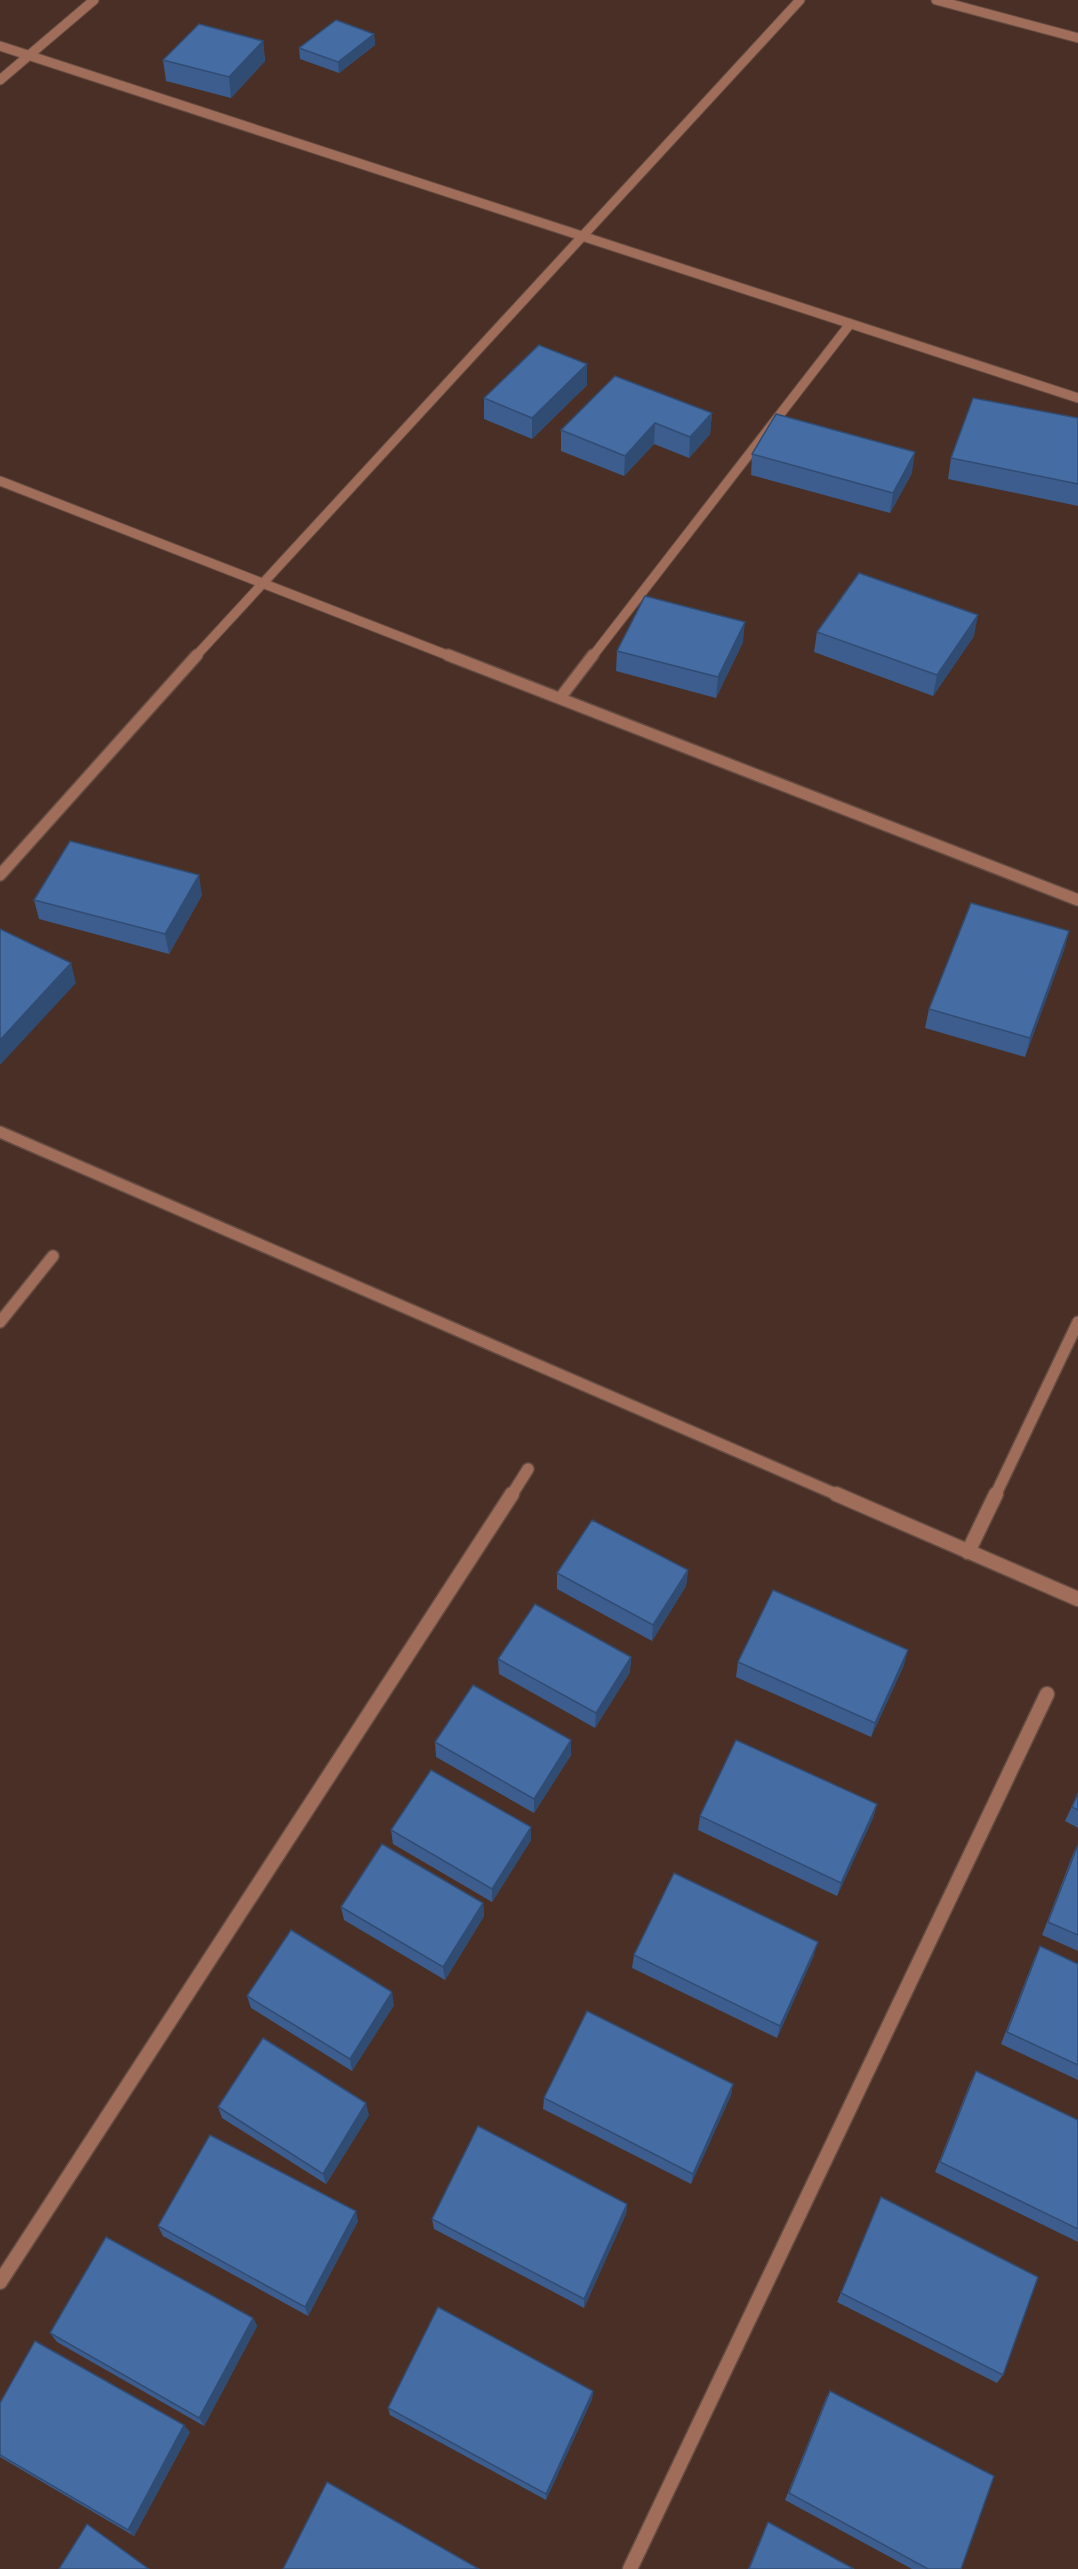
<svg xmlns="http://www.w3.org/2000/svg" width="1078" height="2569" font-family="Spectral,serif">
<rect width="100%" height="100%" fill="#492f25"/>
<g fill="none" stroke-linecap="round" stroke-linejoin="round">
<defs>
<g id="street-far2">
<path d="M 936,0 L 1078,38"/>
<path d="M 0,46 L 1078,398"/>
<path d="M 0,80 L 94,0"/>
<path d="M 0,481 L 452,657"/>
<path d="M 195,657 L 800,0"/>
<path d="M 592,657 L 850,324"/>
</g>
<g id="street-far1">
<path d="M 448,655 L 1078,900"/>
<path d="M 560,698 L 593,655"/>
<path d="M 0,875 L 197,655"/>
<path d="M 0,1132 L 840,1496"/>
<path d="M 0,1322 L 53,1256"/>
<path d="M 511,1496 L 528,1469"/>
<path d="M 995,1496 L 1078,1322"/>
</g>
<g id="street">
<path d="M 836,1494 L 1078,1599"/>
<path d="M 968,1552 L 996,1494"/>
<path d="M 0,2282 L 512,1494"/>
<path d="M 630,2569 L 1047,1694"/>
</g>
</defs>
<use href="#street-far2" stroke="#654c42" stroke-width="11"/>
<use href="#street-far1" stroke="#654c42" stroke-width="14"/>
<use href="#street" stroke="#654c42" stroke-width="17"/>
<use href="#street-far2" stroke="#9f6d59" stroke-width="9"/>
<use href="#street-far1" stroke="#9f6d59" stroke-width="11"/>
<use href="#street" stroke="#9f6d59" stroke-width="14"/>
</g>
<g fill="#3c5d8d">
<path d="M 374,34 L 375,45 L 339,73 L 300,59 L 299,48 Z"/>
<path d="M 263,41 L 265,61 L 231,98 L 166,81 L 163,60 Z"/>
<path d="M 587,364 L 587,385 L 532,439 L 484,419 L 484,398 Z"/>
<path d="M 712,413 L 710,434 L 689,458 L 654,444 L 624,476 L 561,451 L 561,430 Z"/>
<path d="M 1078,418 L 1078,506 L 948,479 L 951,458 Z"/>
<path d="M 752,454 L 912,473 L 890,513 L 751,475 Z"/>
<path d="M 817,632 L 974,636 L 933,696 L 814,652 Z"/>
<path d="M 743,642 L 716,698 L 616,671 L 617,651 Z"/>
<path d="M 202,895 L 169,954 L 39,919 L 34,900 Z"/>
<path d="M 1069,931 L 1064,950 L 1025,1057 L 925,1028 L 929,1009 Z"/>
<path d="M 688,1570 L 686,1586 L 652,1641 L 557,1589 L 557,1573 Z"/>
<path d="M 631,1657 L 630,1672 L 595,1728 L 499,1674 L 498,1659 Z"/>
<path d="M 738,1662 L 904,1665 L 871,1737 L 736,1677 Z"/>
<path d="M 571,1740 L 571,1755 L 534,1813 L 436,1757 L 435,1742 Z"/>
<path d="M 1078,1793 L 1078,1828 L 1065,1821 Z"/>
<path d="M 877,1804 L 873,1818 L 837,1896 L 698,1830 L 700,1816 Z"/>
<path d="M 391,1830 L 531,1840 L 492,1902 L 393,1844 Z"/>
<path d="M 1078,1844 L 1078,1951 L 1042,1935 L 1073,1854 Z"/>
<path d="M 483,1903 L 484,1916 L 445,1980 L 344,1920 L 341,1907 Z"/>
<path d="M 1040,1946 L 1078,1964 L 1078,2080 L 1001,2044 L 1034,1959 Z"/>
<path d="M 634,1955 L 814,1955 L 777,2038 L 632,1968 Z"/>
<path d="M 247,1996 L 394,2005 L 352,2071 L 251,2008 Z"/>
<path d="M 976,2071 L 1078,2120 L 1078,2242 L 935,2172 L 970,2083 Z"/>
<path d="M 733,2084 L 731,2095 L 691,2184 L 543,2109 L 544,2098 Z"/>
<path d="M 218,2107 L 369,2115 L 326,2184 L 222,2118 Z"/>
<path d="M 881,2197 L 1003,2375 L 997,2383 L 837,2302 Z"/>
<path d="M 627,2204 L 626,2214 L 584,2308 L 434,2229 L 432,2219 Z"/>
<path d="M 358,2221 L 308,2316 L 163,2236 L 158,2226 Z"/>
<path d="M 253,2318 L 257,2326 L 204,2426 L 57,2342 L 50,2333 Z"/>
<path d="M 593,2391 L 592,2399 L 546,2500 L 390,2415 L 388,2408 Z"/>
<path d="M 830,2391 L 961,2569 L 912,2569 L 785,2500 L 826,2398 Z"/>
<path d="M 0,2403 L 190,2432 L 134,2536 L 0,2457 Z"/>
<path d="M 768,2522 L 854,2569 L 748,2569 L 765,2528 Z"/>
</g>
<g fill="#314c73">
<path d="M 374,34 L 375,45 L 339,73 L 338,62 Z"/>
<path d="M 263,41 L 265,61 L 231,98 L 229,77 Z"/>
<path d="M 587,364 L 587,385 L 532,439 L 532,418 Z"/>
<path d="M 712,413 L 710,434 L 689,458 L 690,437 Z"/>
<path d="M 655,423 L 654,444 L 624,476 L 625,456 Z"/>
<path d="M 915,452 L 912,473 L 890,513 L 893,493 Z"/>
<path d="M 978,615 L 974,636 L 933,696 L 937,675 Z"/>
<path d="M 745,622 L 743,642 L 716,698 L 718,677 Z"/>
<path d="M 199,875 L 202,895 L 169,954 L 165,934 Z"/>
<path d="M 1069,931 L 1064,950 L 1025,1057 L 1030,1038 Z"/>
<path d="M 71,963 L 76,983 L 0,1065 L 0,1040 Z"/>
<path d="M 688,1570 L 686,1586 L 652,1641 L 653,1625 Z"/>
<path d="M 908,1650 L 904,1665 L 871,1737 L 875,1723 Z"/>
<path d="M 631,1657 L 630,1672 L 595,1728 L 596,1713 Z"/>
<path d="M 571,1740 L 571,1755 L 534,1813 L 534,1799 Z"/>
<path d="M 877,1804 L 873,1818 L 837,1896 L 841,1883 Z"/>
<path d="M 531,1827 L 531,1840 L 492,1902 L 492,1889 Z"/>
<path d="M 483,1903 L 484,1916 L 445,1980 L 443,1967 Z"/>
<path d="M 818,1942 L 814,1955 L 777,2038 L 780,2026 Z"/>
<path d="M 392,1992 L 394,2005 L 352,2071 L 350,2059 Z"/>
<path d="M 733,2084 L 731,2095 L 691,2184 L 693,2174 Z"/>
<path d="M 366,2103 L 369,2115 L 326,2184 L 323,2174 Z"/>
<path d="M 627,2204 L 626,2214 L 584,2308 L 584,2299 Z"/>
<path d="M 356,2211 L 358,2221 L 308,2316 L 305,2307 Z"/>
<path d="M 253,2318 L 257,2326 L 204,2426 L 199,2418 Z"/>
<path d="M 593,2391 L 592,2399 L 546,2500 L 546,2494 Z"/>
<path d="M 184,2425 L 190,2432 L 134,2536 L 128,2530 Z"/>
</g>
<g fill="#466ca4" stroke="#314c73" stroke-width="1.5">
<path d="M 336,20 L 374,34 L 338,62 L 299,48 Z"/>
<path d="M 199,24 L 263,41 L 229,77 L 163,60 Z"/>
<path d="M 539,345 L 587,364 L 532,418 L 484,398 Z"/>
<path d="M 615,376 L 712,413 L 690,437 L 655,423 L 625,456 L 561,430 Z"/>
<path d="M 973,398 L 1078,418 L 1078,484 L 951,458 Z"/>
<path d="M 776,414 L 915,452 L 893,493 L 752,454 Z"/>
<path d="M 859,573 L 978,615 L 937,675 L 817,632 Z"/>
<path d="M 645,596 L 745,622 L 718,677 L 617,651 Z"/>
<path d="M 70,841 L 199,875 L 165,934 L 34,900 Z"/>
<path d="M 971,903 L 1069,931 L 1030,1038 L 929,1009 Z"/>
<path d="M 0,929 L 71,963 L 0,1040 Z"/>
<path d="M 592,1520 L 688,1570 L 653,1625 L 557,1573 Z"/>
<path d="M 773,1590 L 908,1650 L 875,1723 L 738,1662 Z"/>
<path d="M 535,1604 L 631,1657 L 596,1713 L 498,1659 Z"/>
<path d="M 473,1685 L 571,1740 L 534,1799 L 435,1742 Z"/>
<path d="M 736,1740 L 877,1804 L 841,1883 L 700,1816 Z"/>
<path d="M 431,1770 L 531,1827 L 492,1889 L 391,1830 Z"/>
<path d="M 1078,1793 L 1078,1810 L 1072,1807 Z"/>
<path d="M 382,1844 L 483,1903 L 443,1967 L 341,1907 Z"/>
<path d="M 1078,1845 L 1078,1935 L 1048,1922 Z"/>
<path d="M 674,1873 L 818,1942 L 780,2026 L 634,1955 Z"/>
<path d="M 291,1930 L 392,1992 L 350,2059 L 247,1996 Z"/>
<path d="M 1040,1946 L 1078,1964 L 1078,2065 L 1007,2032 Z"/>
<path d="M 587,2011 L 733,2084 L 693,2174 L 544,2098 Z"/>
<path d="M 263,2038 L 366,2103 L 323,2174 L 218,2107 Z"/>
<path d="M 976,2071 L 1078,2120 L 1078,2229 L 940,2162 Z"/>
<path d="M 478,2126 L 627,2204 L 584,2299 L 432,2219 Z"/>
<path d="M 210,2135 L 356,2211 L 305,2307 L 158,2226 Z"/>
<path d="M 881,2197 L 1038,2277 L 1003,2375 L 841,2293 Z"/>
<path d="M 106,2237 L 253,2318 L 199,2418 L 50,2333 Z"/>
<path d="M 438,2307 L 593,2391 L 546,2494 L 388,2408 Z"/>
<path d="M 35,2341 L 184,2425 L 128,2530 L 0,2455 L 0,2403 Z"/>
<path d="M 830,2391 L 994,2476 L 961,2569 L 928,2569 L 789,2493 Z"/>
<path d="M 327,2482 L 479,2569 L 283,2569 Z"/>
<path d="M 768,2522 L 854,2569 L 749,2569 Z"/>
<path d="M 87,2524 L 149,2569 L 59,2569 Z"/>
</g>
</svg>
